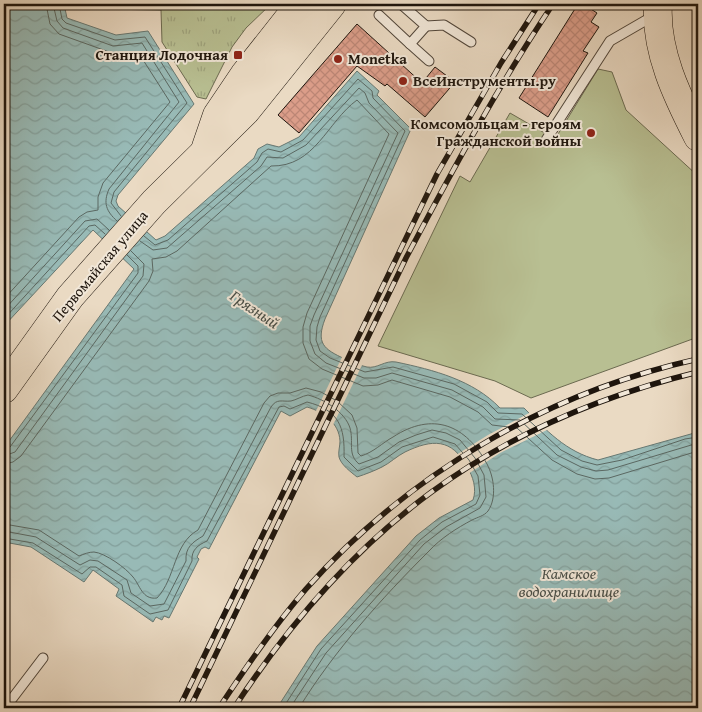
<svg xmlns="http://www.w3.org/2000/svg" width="702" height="712" font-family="'Gentium Book Plus',serif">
<defs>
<pattern id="grass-tufts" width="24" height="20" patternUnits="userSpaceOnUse" patternTransform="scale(1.25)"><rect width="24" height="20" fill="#b8bf92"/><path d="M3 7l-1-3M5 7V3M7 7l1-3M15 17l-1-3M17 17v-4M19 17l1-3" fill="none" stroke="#9ea37d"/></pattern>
<pattern id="water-waves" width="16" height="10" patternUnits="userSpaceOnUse" patternTransform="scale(1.25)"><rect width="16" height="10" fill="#98bab6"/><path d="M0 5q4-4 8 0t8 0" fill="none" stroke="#839f9b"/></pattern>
<pattern id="building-cross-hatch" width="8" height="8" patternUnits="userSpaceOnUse" patternTransform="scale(1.25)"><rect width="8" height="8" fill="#db9d89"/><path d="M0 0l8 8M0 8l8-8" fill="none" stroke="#bc8675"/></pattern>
</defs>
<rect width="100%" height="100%" fill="#eadac3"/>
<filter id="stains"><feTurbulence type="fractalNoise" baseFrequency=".004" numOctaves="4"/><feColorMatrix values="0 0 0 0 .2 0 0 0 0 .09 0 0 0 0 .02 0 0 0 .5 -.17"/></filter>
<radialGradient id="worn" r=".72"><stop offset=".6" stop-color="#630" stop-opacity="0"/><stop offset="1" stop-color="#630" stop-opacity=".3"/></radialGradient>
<path fill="url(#grass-tufts)" stroke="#6b6a50" d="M 90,4 L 271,4 L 246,28 L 232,47 L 206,99 L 197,97 L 162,42 L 161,10 L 100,9 Z"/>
<path fill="#b8bf92" stroke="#6b6a50" d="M 598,69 L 612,72 L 626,110 L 698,176 L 698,337 L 531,398 L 495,381 L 378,346 L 460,176 L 470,182 L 510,113 L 555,139 Z"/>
<path fill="url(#water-waves)" stroke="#677872" d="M 4,4 L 64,4 L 67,18 L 116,35 L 148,31 L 194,104 L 118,195 L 116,201 L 118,206 L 156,240 L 165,236 L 254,158 L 258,149 L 267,144 L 279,147 L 299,137 L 357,71 L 379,91 L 377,95 L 411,129 L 325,319 C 316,343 323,349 345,359 C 352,361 360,366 367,367 C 377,369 385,360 396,362 C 434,370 473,380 500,408 L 524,408 C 546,430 566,452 598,460 L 698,432 L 698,708 L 277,708 L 317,646 L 416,536 L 439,518 L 473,500 C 477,489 473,476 467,467 C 452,438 432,439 405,452 C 397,456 390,463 382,467 C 374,471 366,474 357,477 C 351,472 341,465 339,457 C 338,452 340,446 340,441 C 339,423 324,412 307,407 L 290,416 L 281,411 L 209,549 L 205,547 L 201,549 L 197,557 L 199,559 L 169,618 L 164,616 L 162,620 L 156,617 L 153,622 L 116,596 L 119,589 L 93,570 L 84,582 L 31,547 L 4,542 L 4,448 L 134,269 L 93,230 L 4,326 Z"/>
<g fill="#eadac3">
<path d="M 343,355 L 363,363 L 333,425 L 315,413 Z"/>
<path d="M 531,412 L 549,429 L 500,453 L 468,474 L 456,455 L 488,435 Z"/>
</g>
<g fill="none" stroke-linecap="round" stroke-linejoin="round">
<g stroke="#5b6862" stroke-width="1">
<path d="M 53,4 L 57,21 L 63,28 L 113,46 L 142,43 L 179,102 L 109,189 C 103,203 106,211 117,221"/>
<path d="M 59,4 L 62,19 L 66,23 L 115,40 L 145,37 L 187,103 L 114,192 L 111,203 L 121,216"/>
<path d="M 144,236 L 155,245 L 168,240 L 257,162 L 262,153 L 268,149 L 281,152 L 303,140 L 358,79 L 372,91 L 373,98 L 405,131 L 320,317 L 317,327 L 316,340 L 320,351 L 330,358 L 365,372 L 393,367 L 454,384 L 487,402 L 498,413 L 522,414 L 561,450 L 582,461 L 597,465 L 622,460 L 685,439 L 698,437"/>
<path d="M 140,241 L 153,250 L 167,248 L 261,166 L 267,157 L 283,158 L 306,145 L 359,88 L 365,93 L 369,103 L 398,133 L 314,315 L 310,326 L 310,341 L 315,354 L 326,363 L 364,378 L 376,378 L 392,373 L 452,390 L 483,407 L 495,419 L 520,420 L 557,455 L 581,467 L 596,471 L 608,470 L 698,443"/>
<path d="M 4,299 L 79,217 L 87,212 L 98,210 L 98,197 L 103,183 L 170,102 L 138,52 L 112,53 L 59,34 L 50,24 L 46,4"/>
<path d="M 4,310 L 85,221 L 97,219 L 109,230"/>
<path d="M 4,319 L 89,226 L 95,225 L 105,234"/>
<path d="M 4,450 L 10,447 L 138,273 L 138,266 L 127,255"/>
<path d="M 4,456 L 15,452 L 143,276 L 144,264 L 131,251"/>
<path d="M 4,464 L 13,462 L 21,456 L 149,281 L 153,271 L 152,259 L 166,257 L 177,251 L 271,166 C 315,167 327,122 357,100 L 389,134 L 307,313 L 303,327 L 303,343 L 309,359 L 322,369 L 363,386 L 378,385 L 392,380 L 450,397 L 478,412 L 492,425 L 517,428 L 552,460 L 577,474 L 595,479 L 609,478 L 698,451"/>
<path d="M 4,524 L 39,530 L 79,556 C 84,554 89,552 94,552 C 105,553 126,568 133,577 C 140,585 142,600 157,598 C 176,578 173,544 198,530 L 264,403 L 270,396 L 278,393 L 290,393 L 306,388 L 321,392 L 337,401 L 352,415 L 357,428 L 358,453 L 361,456 C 374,452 382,443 393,437 C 433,411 466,425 487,464 C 494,477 497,498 488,511 C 484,516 478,517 472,520 C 457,528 441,538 429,551 C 381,599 334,651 299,708"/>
<path d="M 4,531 L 36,537 L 80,565 L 90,560 L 98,561 L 127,580 L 131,593 L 150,606 L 164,604 L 186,561 C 185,547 193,542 203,536 L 271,407 C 277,398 282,402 291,401 C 296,400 302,396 308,395 C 324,399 345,412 350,428 C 354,442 347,454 359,464 L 378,457 L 399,442 L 416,435 L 432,430 L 446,433 L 460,440 L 475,458 L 484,475 L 486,497 L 480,508 L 446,527 L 424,544 L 326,653 L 290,708"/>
<path d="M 4,538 L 33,543 L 82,574 L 90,567 L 96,567 L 122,585 L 124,596 L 150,614 L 168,610 L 192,561 C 191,550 198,545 207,541 L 279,407 L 284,406 L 290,409 L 307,402 C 339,410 345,427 344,457 L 358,471 L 381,462 L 402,447 L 433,437 L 455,444 L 469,460 L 478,476 L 480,495 L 476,504 L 442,522 L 420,540 L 321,649 L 283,708"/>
</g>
</g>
<g fill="url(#building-cross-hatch)" stroke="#1e150d">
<path d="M 578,4 L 583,4 L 597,13 L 591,22 L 599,27 L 583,51 L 588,53 L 548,117 L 519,98 Z"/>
<path d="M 357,24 L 422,83 L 435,67 L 455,82 L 425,117 L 387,84 L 385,86 L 357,66 L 299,133 L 278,115 Z"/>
</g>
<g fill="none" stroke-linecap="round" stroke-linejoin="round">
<defs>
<g id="service">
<path d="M 379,15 L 410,44 L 426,26 L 401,4"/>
<path d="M 426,26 L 444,25 L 471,42"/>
<path d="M 410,44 L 429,61"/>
<path d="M 546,140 L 610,41 L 655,15"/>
<path d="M 5,708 L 43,658"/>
</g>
<g id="primary">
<path d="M 658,4 C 655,51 677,96 698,137"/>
<path d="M 206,147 L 217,115 L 244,75 L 300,4"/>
<path d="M 4,389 L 70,297 L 154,202 L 246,111 L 332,4"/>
</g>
</defs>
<use href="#service" stroke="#51463a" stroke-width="11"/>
<use href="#primary" stroke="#1e150d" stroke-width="29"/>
<use href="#service" stroke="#f1e7d8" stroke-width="9"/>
<use href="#primary" stroke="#eadac3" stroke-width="28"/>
<defs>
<g id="rail">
<path d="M 179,708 L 437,174 L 501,63 L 539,4"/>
<path d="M 190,708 L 406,258 C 452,171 498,86 553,4"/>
<path d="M 219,708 C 246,667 274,626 306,589 C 408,474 548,392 698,359"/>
<path d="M 234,708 C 351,529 489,423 698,372"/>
</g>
</defs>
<use href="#rail" stroke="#1e150d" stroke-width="5.5"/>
<use href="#rail" stroke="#f1e7d8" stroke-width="4" stroke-dasharray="11" stroke-linecap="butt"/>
</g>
<g fill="#8f2418" stroke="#f1e7d8" stroke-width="2">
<rect x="233" y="50" width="10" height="10" rx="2.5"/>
<circle cx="338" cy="59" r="5"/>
<circle cx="403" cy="81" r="5"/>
<circle cx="591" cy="133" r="5"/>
</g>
<g text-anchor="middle" stroke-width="4" stroke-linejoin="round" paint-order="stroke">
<g font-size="15" font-weight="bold" fill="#1e150d" stroke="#f1e7d8" text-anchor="end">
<text x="228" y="60">Станция Лодочная</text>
<text x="348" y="64" text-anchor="start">Monetka</text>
<text x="413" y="86" text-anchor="start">ВсеИнструменты.ру</text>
<text x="581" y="129">Комсомольцам - героям<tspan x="581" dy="17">Гражданской войны</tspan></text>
</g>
<g font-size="15" fill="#1e150d" stroke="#f1e7d8">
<text transform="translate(100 266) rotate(-50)" y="5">Первомайская улица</text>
</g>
<g font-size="16" font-style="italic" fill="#494f48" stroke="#f1e7d8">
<text transform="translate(255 309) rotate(34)" y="6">Грязный</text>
<text x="569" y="579">Камское<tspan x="569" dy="18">водохранилище</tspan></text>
</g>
</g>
<rect width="702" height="712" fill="none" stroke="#eadac3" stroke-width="20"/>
<rect x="5" y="5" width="692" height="702" fill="none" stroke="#1e150d" stroke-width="2.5"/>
<rect x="10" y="10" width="682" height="692" fill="none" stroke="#1e150d"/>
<rect width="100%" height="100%" filter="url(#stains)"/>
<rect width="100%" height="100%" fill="url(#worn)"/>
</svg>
